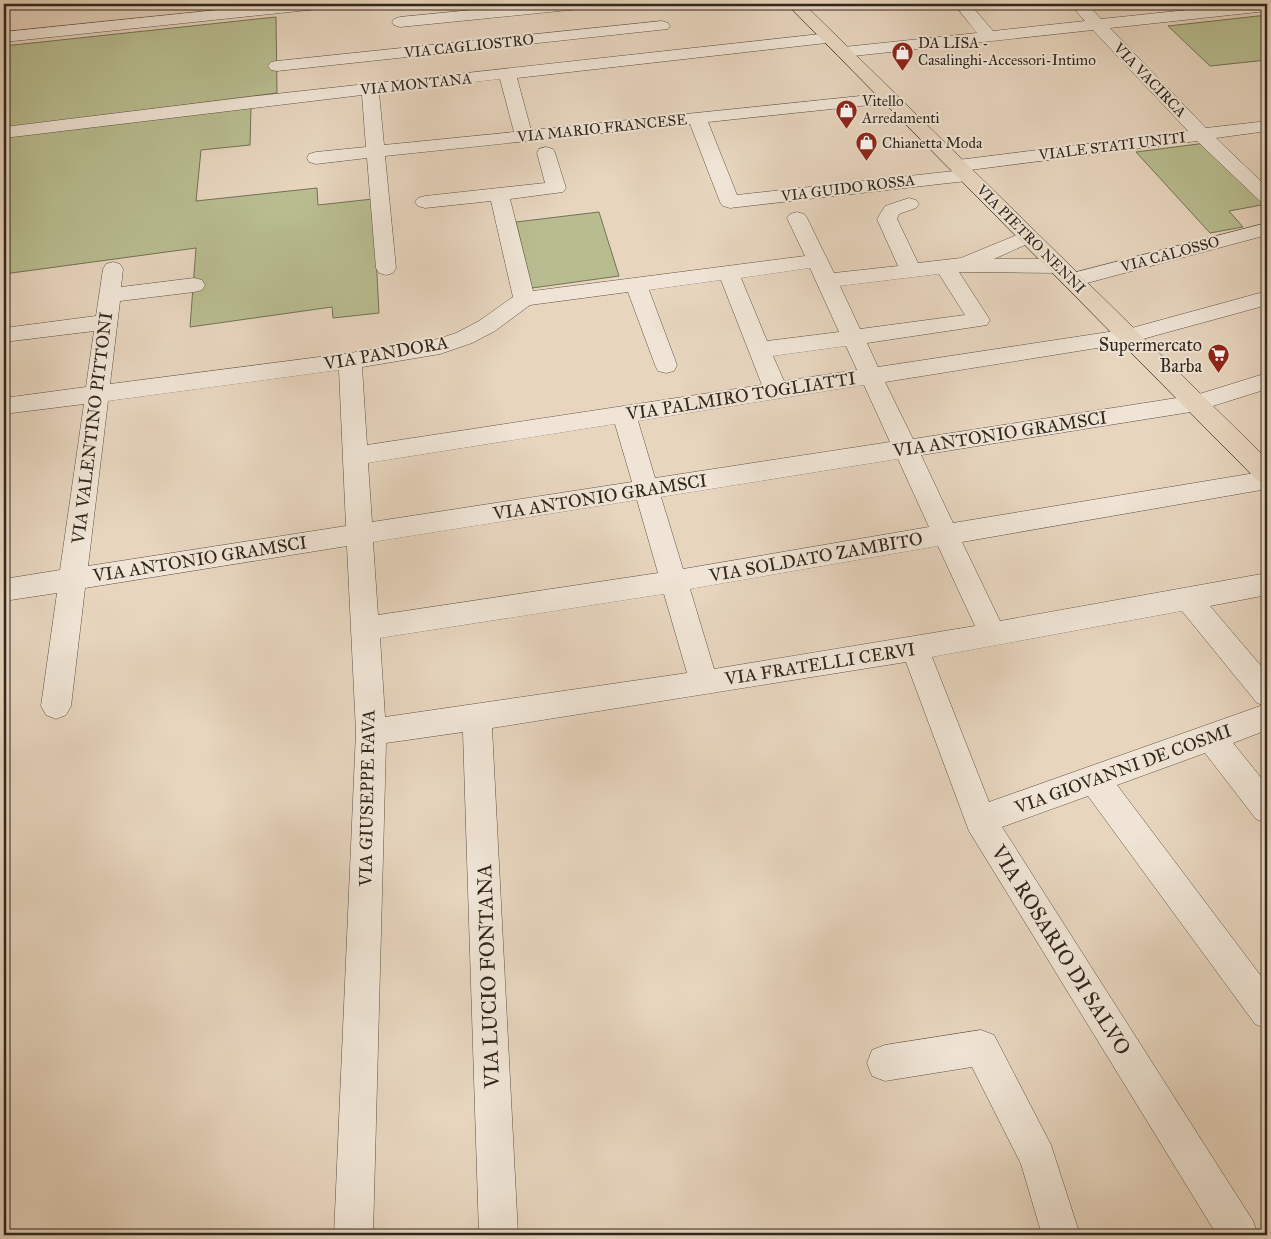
<svg xmlns="http://www.w3.org/2000/svg" width="1271" height="1239" font-family="'IM FELL Great Primer',serif">
<rect width="100%" height="100%" fill="#e7d5be"/>
<filter id="stains"><feTurbulence type="fractalNoise" baseFrequency=".004" numOctaves="4"/><feColorMatrix values="0 0 0 0 .2 0 0 0 0 .09 0 0 0 0 .02 0 0 0 .5 -.17"/></filter>
<radialGradient id="worn" r=".72"><stop offset=".6" stop-color="#630" stop-opacity="0"/><stop offset="1" stop-color="#630" stop-opacity=".3"/></radialGradient>
<g fill="#b8bd90" stroke="#747256">
<path d="M 1267,15 L 1267,60 L 1210,66 L 1168,26 Z"/>
<path d="M 276,17 L 277,93 L 4,128 L 4,46 Z"/>
<path d="M 251,107 L 250,145 L 201,150 L 196,201 L 317,188 L 318,205 L 373,199 L 379,313 L 333,318 L 332,307 L 190,327 L 196,248 L 4,274 L 4,133 L 99,121 Z"/>
<path d="M 1206,143 L 1267,204 L 1229,211 L 1243,227 L 1210,233 L 1136,152 Z"/>
<path d="M 599,212 L 619,276 L 532,288 L 516,222 Z"/>
</g>
<g fill="none" stroke-linecap="round" stroke-linejoin="round">
<defs>
<g id="minor">
<path d="M 275,4 L 326,4 L 324,7 L 318,9 L 4,42 L 4,32 Z"/>
<path d="M 534,4 L 587,4 L 585,7 L 579,9 L 400,27 L 394,25 L 392,22 L 394,19 L 400,17 Z"/>
<path d="M 954,4 L 970,4 L 993,31 L 1085,21 L 1070,4 L 1087,4 L 1101,19 L 1244,4 L 1267,4 L 1267,11 L 1110,28 L 1206,128 L 1267,121 L 1267,131 L 1216,138 L 1267,187 L 1267,203 L 1260,201 L 1197,141 L 970,170 L 976,175 L 973,179 L 966,181 L 730,208 L 723,206 L 720,202 L 690,124 L 385,156 L 396,268 L 393,273 L 386,275 L 379,273 L 376,268 L 367,158 L 316,164 L 309,162 L 307,158 L 309,154 L 316,152 L 366,147 L 362,95 L 4,138 L 4,127 L 257,96 L 829,33 L 835,34 L 837,38 L 835,42 L 517,78 L 531,130 L 889,93 L 895,94 L 898,98 L 895,102 L 889,103 L 708,122 L 737,195 L 954,171 L 949,166 L 951,162 L 958,160 L 1188,131 L 1093,30 L 844,57 L 838,56 L 836,52 L 838,48 L 844,47 L 977,33 ZM 500,79 L 514,132 L 384,145 L 379,93 Z"/>
<path d="M 662,21 L 668,23 L 670,26 L 668,29 L 277,71 L 271,70 L 268,66 L 271,62 L 277,61 Z"/>
<path d="M 546,147 L 553,149 L 555,153 L 566,188 L 563,192 L 510,199 L 533,291 L 805,256 L 787,218 L 790,214 L 797,212 L 804,214 L 807,218 L 834,273 L 898,266 L 877,219 L 885,206 L 909,198 L 916,200 L 919,204 L 916,208 L 899,214 L 897,219 L 918,263 L 961,258 L 1029,230 L 1036,232 L 1039,236 L 1036,240 L 994,259 L 1058,259 L 1065,261 L 1068,266 L 1065,271 L 1058,273 L 959,272 L 990,320 L 987,325 L 867,343 L 878,367 L 1128,329 L 1267,291 L 1267,305 L 1128,343 L 885,382 L 913,439 L 1196,395 L 1267,373 L 1267,389 L 1197,411 L 921,455 L 953,523 L 1267,471 L 1267,489 L 962,542 L 1000,621 L 1267,573 L 1267,595 L 1210,606 L 1267,673 L 1267,730 L 1233,743 L 1267,785 L 1267,824 L 1256,819 L 1205,753 L 1117,785 L 1267,984 L 1267,1029 L 1255,1024 L 1088,796 L 1002,827 L 1253,1221 L 1258,1235 L 1217,1235 L 969,831 L 906,662 L 492,728 L 518,1235 L 479,1235 L 463,732 L 386,743 L 373,1235 L 334,1235 L 356,732 L 347,546 L 85,588 L 71,706 L 66,715 L 56,719 L 46,715 L 41,706 L 57,593 L 4,601 L 4,579 L 60,570 L 84,404 L 4,414 L 4,398 L 86,387 L 94,331 L 4,342 L 4,328 L 96,316 L 103,269 L 106,264 L 113,262 L 120,264 L 123,269 L 121,287 L 194,278 L 202,280 L 205,285 L 202,290 L 194,292 L 120,301 L 110,384 L 350,353 L 438,339 L 456,333 L 479,321 L 513,297 L 491,201 L 425,208 L 418,206 L 415,202 L 418,198 L 425,196 L 545,183 L 537,153 L 539,149 ZM 810,268 L 839,332 L 767,341 L 741,278 ZM 939,274 L 965,315 L 860,329 L 840,286 ZM 721,280 L 762,385 L 367,445 L 362,367 L 440,354 L 472,343 L 495,331 L 530,305 L 628,292 L 655,365 L 658,371 L 666,373 L 674,371 L 677,365 L 649,290 ZM 846,346 L 857,370 L 784,381 L 773,356 ZM 339,370 L 346,526 L 88,566 L 108,401 ZM 864,385 L 890,442 L 655,478 L 638,421 ZM 615,424 L 632,482 L 372,522 L 368,463 ZM 898,459 L 929,527 L 683,569 L 661,497 ZM 637,500 L 658,573 L 378,615 L 373,542 ZM 938,546 L 975,626 L 714,669 L 690,589 ZM 664,594 L 687,673 L 385,717 L 380,638 ZM 1182,611 L 1257,703 L 1263,705 L 989,802 L 932,657 Z"/>
<path d="M 1267,223 L 1267,235 L 1072,287 L 1065,285 L 1061,280 L 1065,275 Z"/>
<path d="M 981,1030 L 994,1035 L 1051,1145 L 1080,1235 L 1042,1235 L 1021,1164 L 972,1067 L 885,1081 L 872,1076 L 867,1063 L 872,1050 L 885,1045 Z"/>
</g>
<path id="major" d="M 787,4 L 804,4 L 1267,459 L 1267,483 L 1258,481 Z"/>
</defs>
<use href="#minor" stroke="#5e5245" stroke-width="1"/>
<use href="#major" stroke="#30271d" stroke-width="1"/>
<use href="#minor" fill="#efe4d5" fill-rule="evenodd"/>
<use href="#major" fill="#e7d5be" fill-rule="evenodd"/>
</g>
<defs>
<symbol id="shop-pin" viewBox="-11 -11 22 30"><path d="M0 17L-7.5 6A9.5 9.5 0 1 1 7.5 6Z" fill="#8f2418" stroke="#efe4d5"/><path d="M-5-2.5h2.3a2.7 3.5 0 0 1 5.4 0H5L5.5 6h-11ZM-1.5-2.5h3a1.5 2.3 0 0 0-3 0Z" fill="#fff"/></symbol>
<symbol id="supermarket-pin" viewBox="-11 -11 22 30"><path d="M0 17L-7.5 6A9.5 9.5 0 1 1 7.5 6Z" fill="#8f2418" stroke="#efe4d5"/><path d="M-6-5.5h2.5l.6 2H6L4.5 2H-2.5L-4.4-4H-6ZM-1.5 3.2a1.3 1.3 0 1 0 .1 0ZM3 3.2a1.3 1.3 0 1 0 .1 0Z" fill="#fff"/></symbol>
</defs>
<g fill-rule="evenodd">
<use href="#shop-pin" x="890" y="40" width="25" height="34"/>
<use href="#shop-pin" x="834" y="98" width="25" height="34"/>
<use href="#shop-pin" x="854" y="130" width="25" height="34"/>
<use href="#supermarket-pin" x="1206" y="342" width="25" height="34"/>
</g>
<g text-anchor="middle" stroke-width="4" stroke-linejoin="round" paint-order="stroke">
<g font-size="15" fill="#30271d" stroke="#efe4d5" text-anchor="start">
<text x="918" y="48">DA LISA -<tspan x="918" dy="17">Casalinghi-Accessori-Intimo</tspan></text>
<text x="862" y="106">Vitello<tspan x="862" dy="17">Arredamenti</tspan></text>
<text x="882" y="148">Chianetta Moda</text>
</g>
<g font-size="15" fill="#30271d" stroke="#efe4d5">
<text transform="translate(469 46) rotate(-6)" y="5">VIA CAGLIOSTRO</text>
<text transform="translate(1150 80) rotate(46)" y="5">VIA VACIRCA</text>
<text transform="translate(416 84) rotate(-6)" y="5">VIA MONTANA</text>
<text transform="translate(602 128) rotate(-6)" y="5">VIA MARIO FRANCESE</text>
<text transform="translate(1112 146) rotate(-7)" y="5">VIALE STATI UNITI</text>
<text transform="translate(848 188) rotate(-7)" y="5">VIA GUIDO ROSSA</text>
<text transform="translate(1031 239) rotate(45)" y="5">VIA PIETRO NENNI</text>
<text transform="translate(1170 254) rotate(-15)" y="5">VIA CALOSSO</text>
</g>
<g font-size="18" fill="#30271d" stroke="#efe4d5" text-anchor="end">
<text x="1202" y="351">Supermercato<tspan x="1202" dy="21">Barba</tspan></text>
</g>
<g font-size="18" fill="#30271d" stroke="#efe4d5">
<text transform="translate(386 353) rotate(-10)" y="6">VIA PANDORA</text>
<text transform="translate(741 396) rotate(-9)" y="6">VIA PALMIRO TOGLIATTI</text>
<text transform="translate(92 428) rotate(-83)" y="6">VIA VALENTINO PITTONI</text>
<text transform="translate(1000 434) rotate(-9)" y="6">VIA ANTONIO GRAMSCI</text>
<text transform="translate(600 497) rotate(-9)" y="6">VIA ANTONIO GRAMSCI</text>
<text transform="translate(816 557) rotate(-10)" y="6">VIA SOLDATO ZAMBITO</text>
<text transform="translate(200 559) rotate(-9)" y="6">VIA ANTONIO GRAMSCI</text>
<text transform="translate(820 664) rotate(-9)" y="6">VIA FRATELLI CERVI</text>
<text transform="translate(1123 769) rotate(-20)" y="6">VIA GIOVANNI DE COSMI</text>
<text transform="translate(367 798) rotate(-89)" y="6">VIA GIUSEPPE FAVA</text>
</g>
<g font-size="21" fill="#30271d" stroke="#efe4d5">
<text transform="translate(1061 950) rotate(58)" y="7">VIA ROSARIO DI SALVO</text>
<text transform="translate(488 976) rotate(-92)" y="7">VIA LUCIO FONTANA</text>
</g>
</g>
<rect width="1271" height="1239" fill="none" stroke="#e7d5be" stroke-width="20"/>
<rect x="5" y="5" width="1261" height="1229" fill="none" stroke="#30271d" stroke-width="2.5"/>
<rect x="10" y="10" width="1251" height="1219" fill="none" stroke="#30271d"/>
<rect width="100%" height="100%" filter="url(#stains)"/>
<rect width="100%" height="100%" fill="url(#worn)"/>
</svg>
